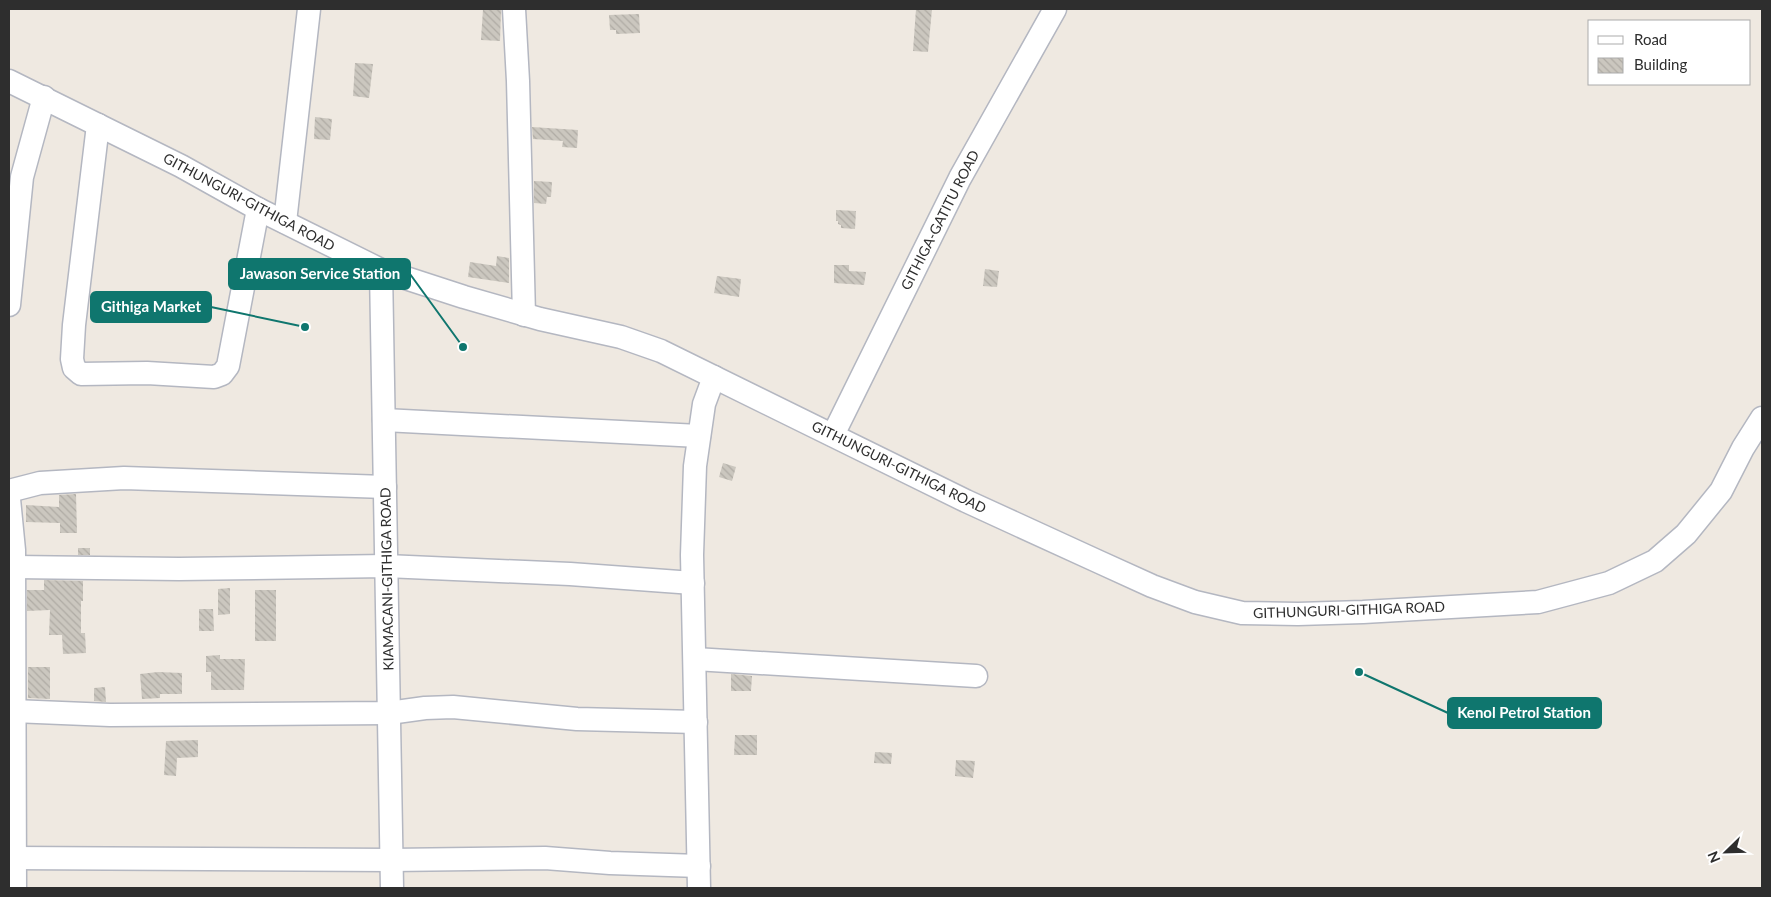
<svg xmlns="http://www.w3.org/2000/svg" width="1771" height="897" font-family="Lato,sans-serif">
<defs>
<pattern id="building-back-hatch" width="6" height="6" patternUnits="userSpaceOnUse" patternTransform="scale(1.25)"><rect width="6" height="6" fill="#cbc7bf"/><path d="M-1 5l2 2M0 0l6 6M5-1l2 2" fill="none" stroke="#afaba4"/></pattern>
</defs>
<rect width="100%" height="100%" fill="#efe9e1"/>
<g fill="url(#building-back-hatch)">
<path d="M 483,9 L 501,9 L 500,41 L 481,40 Z"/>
<path d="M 916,9 L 932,9 L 928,52 L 913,51 Z"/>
<path d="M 639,14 L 640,33 L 616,34 L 616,30 L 610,30 L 609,15 Z"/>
<path d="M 355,63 L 373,64 L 369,98 L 353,96 Z"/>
<path d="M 315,117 L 332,119 L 330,140 L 314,139 Z"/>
<path d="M 532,127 L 578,130 L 577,148 L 562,147 L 563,141 L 533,139 Z"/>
<path d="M 534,181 L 552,182 L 551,197 L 547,197 L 546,204 L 534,203 Z"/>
<path d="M 836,210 L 856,211 L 855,229 L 841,228 L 841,225 L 838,224 L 838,221 L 836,221 Z"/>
<path d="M 497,256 L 509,258 L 509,283 L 468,277 L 470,262 L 496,266 Z"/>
<path d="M 834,265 L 849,265 L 849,271 L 866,272 L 864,285 L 834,283 Z"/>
<path d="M 985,269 L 999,271 L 997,287 L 983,286 Z"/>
<path d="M 717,276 L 741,279 L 739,297 L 714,293 Z"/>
<path d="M 723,463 L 736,467 L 732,481 L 719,477 Z"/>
<path d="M 76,494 L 77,533 L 60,533 L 60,523 L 26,522 L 26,505 L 59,507 L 59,495 Z"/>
<rect x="78" y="548" width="12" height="7"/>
<path d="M 44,580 L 83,581 L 83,601 L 81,601 L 81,633 L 85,633 L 86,653 L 63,654 L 62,635 L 49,635 L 50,610 L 27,611 L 27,590 L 44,590 Z"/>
<path d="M 230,588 L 230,614 L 218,615 L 218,589 Z"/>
<rect x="255" y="590" width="21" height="51"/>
<path d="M 199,609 L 213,609 L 214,631 L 199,631 Z"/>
<path d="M 220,655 L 220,659 L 245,659 L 244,690 L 211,690 L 211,672 L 206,672 L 206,656 Z"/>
<path d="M 28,667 L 50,667 L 50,699 L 28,698 Z"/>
<path d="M 158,672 L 182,673 L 182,694 L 160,694 L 160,698 L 142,699 L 140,674 Z"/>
<path d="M 731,674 L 752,676 L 751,691 L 731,691 Z"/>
<path d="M 105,687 L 106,702 L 94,701 L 94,688 Z"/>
<path d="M 735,735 L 757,735 L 757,755 L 734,755 Z"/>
<path d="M 198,740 L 198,757 L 177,758 L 176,776 L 164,775 L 166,741 Z"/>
<path d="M 875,752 L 892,753 L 891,764 L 874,763 Z"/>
<path d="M 956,760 L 975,761 L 973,778 L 955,776 Z"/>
</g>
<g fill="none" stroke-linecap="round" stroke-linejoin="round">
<defs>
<g id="minor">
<path d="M 514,9 L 518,81 L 524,315"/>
<path d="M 9,81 L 181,166 L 258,209 L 381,270 L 464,297 L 540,319 L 621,337 L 661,351 L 966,501 L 1097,561 L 1152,586 L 1195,602 L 1242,613 L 1298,614 L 1363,612 L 1538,602 L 1609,583 L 1655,561 L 1686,534 L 1721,491 L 1743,448 L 1762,418"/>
<path d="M 98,125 L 74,325 L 72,359 L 74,368 L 81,374 L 147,373 L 214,377 L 222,374 L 228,366 L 258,209"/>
<path d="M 285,222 L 309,9"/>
<path d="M 381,270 L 392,888"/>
<path d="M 9,305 L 22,177 L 44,97"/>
<path d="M 384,420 L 699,436"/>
<path d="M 833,435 L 960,178 L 1055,9"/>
<path d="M 9,491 L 40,483 L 124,478 L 385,487"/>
<path d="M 9,499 L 14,550 L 15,888"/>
<path d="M 14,567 L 179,569 L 386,566 L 570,574 L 693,583"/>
<path d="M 695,659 L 976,676"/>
<path d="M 13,711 L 110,715 L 389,713 L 425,708 L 453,707 L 577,719 L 696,722"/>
<path d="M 9,858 L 391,860 L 545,858 L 610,863 L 699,866"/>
<path d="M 699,888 L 692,555 L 695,466 L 704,404 L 714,377"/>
</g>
</defs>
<use href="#minor" stroke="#b4b7c1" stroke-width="25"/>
<use href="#minor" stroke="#fff" stroke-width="22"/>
</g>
<g text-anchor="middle" stroke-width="4.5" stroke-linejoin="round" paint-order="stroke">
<g font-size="14" fill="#2e2e2e" stroke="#fff">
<text transform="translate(249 202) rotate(28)" y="5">GITHUNGURI-GITHIGA ROAD</text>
<text transform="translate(940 220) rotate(-63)" y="5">GITHIGA-GATITU ROAD</text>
<text transform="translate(899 467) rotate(26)" y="5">GITHUNGURI-GITHIGA ROAD</text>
<text transform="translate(387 579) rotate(-91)" y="5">KIAMACANI-GITHIGA ROAD</text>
<text transform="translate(1349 610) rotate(-2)" y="5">GITHUNGURI-GITHIGA ROAD</text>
</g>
</g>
<path fill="none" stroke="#0f766e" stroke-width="2" d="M463 347L410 274M305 327L211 307M1359 672L1448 713"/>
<g fill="#0f766e" stroke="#fff" stroke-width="2">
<circle cx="463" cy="347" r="5"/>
<circle cx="305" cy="327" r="5"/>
<circle cx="1359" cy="672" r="5"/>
</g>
<g fill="#0f766e" stroke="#0f766e" stroke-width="2">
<rect x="229" y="259" width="181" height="30" rx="5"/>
<rect x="91" y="292" width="120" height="30" rx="5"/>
<rect x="1448" y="698" width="153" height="30" rx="5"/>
</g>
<g font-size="15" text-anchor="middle" font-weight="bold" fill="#fff">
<text x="320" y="279">Jawason Service Station</text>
<text x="151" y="312">Githiga Market</text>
<text x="1524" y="718">Kenol Petrol Station</text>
</g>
<rect width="1771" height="897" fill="none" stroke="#2e2e2e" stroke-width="20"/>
<rect x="1588" y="20" width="162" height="65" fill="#ffffff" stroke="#ababab"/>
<rect x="1598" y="36" width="25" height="8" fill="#ffffff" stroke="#ababab"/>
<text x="1634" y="45" font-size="15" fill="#2e2e2e">Road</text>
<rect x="1598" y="58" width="25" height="15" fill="url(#building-back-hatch)" stroke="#ababab"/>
<text x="1634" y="70" font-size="15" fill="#2e2e2e">Building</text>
<g transform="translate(1726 852) rotate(247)" stroke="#ffffff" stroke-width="4" paint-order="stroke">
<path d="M0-4L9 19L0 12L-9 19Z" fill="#2e2e2e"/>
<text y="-8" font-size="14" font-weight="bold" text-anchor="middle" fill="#2e2e2e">N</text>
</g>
</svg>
